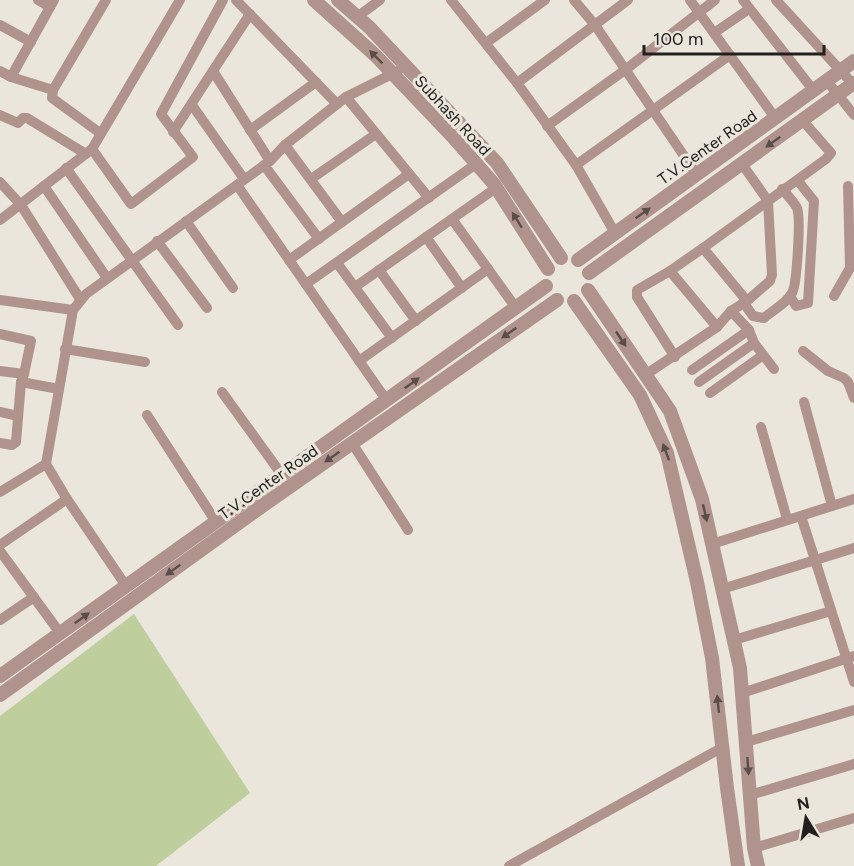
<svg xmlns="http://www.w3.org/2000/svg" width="854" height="866" font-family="Figtree,sans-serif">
<rect width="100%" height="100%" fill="#eae6dc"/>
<path fill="#bfce9d" d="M 134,614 L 250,793 L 156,866 L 0,866 L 0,716 Z"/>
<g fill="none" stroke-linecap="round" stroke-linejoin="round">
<g stroke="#b0938d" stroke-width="10">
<path d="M 38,0 L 50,7"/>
<path d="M 236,0 L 337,104"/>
<path d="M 451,0 L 517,83 L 576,165 L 615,233"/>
<path d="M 574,0 L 595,25 L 697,175"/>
<path d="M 690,0 L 776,119"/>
<path d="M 743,0 L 814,91"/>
<path d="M 776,0 L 853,84"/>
<path d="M 357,17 L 380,0"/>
<path d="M 0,25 L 31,42"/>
<path d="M 714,33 L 749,9"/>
<path d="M 486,43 L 545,0"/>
<path d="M 0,71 L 11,77 L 53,90"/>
<path d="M 213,71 L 270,161"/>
<path d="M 11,77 L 54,0"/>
<path d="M 827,81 L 854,115"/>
<path d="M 517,83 L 628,0"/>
<path d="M 346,97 L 429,198"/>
<path d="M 192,105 L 244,179"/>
<path d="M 0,115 L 18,123 L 23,118 L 27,118 L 86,154"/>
<path d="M 547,126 L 625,70 L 715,0"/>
<path d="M 250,130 L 316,82"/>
<path d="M 173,132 L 250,14"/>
<path d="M 100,133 L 52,98 L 53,90 L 106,0"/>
<path d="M 285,145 L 342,222"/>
<path d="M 92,149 L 131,204 L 193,157 L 161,114 L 223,0"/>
<path d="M 264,165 L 319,239"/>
<path d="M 576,165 L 730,55"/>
<path d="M 66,168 L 178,325"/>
<path d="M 311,179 L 376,134"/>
<path d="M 0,182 L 21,205 L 80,299"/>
<path d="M 237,185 L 387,401"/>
<path d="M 44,186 L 107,278"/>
<path d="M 452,219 L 516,308"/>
<path d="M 0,220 L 92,149 L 180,0"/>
<path d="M 186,221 L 233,288"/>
<path d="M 426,237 L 462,288"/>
<path d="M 157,241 L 207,308"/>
<path d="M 703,248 L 747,301"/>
<path d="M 289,260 L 409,174"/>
<path d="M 337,263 L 392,338"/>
<path d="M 379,270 L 416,321"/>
<path d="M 670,271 L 717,327"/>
<path d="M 306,284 L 476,164"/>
<path d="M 355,287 L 496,188"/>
<path d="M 790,296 L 796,306 L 808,303 L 814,201 L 798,181"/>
<path d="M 834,296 L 850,268 L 848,186"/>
<path d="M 0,300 L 73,310"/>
<path d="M 743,302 L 753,316 L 764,318 C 773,310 786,304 792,293 C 797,285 801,217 797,208 C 794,202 787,195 782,189"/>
<path d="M 731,311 L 749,330 L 754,343 L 774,369"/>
<path d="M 0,334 L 31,341 L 24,374 L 21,382 L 16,442 L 12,445 L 0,443"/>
<path d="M 65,349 L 145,362"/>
<path d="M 803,351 L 828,371 L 844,378 L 848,382 L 854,398"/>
<path d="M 675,357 L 637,297 L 637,290 L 670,271 L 703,248 L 826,159 L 831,153 L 803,121"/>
<path d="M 359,361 L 488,269"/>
<path d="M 692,370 L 749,330"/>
<path d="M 0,371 L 24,374"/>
<path d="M 645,375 L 717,327 L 731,311 L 747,301 L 770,281 L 772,275 L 768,201 L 742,164"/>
<path d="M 21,382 L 59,389"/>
<path d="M 699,382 L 754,343"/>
<path d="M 222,392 L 282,475"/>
<path d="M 710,393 L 763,355"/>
<path d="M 804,402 L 832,506"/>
<path d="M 0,412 L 18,416"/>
<path d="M 147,415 L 216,522"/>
<path d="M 761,427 L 787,519"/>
<path d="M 352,443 L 408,530"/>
<path d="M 0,492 L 46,464"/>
<path d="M 801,516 L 854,682"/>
<path d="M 712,544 L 854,499"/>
<path d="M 0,545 L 67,499"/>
<path d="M 0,551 L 60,633"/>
<path d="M 126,586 L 67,499 L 46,464 L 73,310 L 86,294 L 270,161 L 285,145 L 346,97 L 398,71"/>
<path d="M 722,589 L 854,548"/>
<path d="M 0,620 L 34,597"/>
<path d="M 734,640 L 831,611"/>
<path d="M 742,693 L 854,656"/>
<path d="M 746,742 L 854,710"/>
<path d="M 750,795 L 854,764"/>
<path d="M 754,848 L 854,818"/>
<path d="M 509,866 L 723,747"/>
</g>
<g stroke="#b0938d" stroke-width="14">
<path d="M 314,0 L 375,55 L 453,137 L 494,184 L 548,269"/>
<path d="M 338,0 L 369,27 L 497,163 L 561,258"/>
<path d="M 578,260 L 854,61"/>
<path d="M 589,273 L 854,83"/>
<path d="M 588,290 L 670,411 L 702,499 L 740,668 L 754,848 L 758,866"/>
<path d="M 574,301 L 640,395 L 667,453 L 697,582 L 712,658 L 727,788 L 738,866"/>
<path d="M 0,676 L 546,286"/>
<path d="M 0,695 L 265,504 L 557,300"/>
</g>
</g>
<defs><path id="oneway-solid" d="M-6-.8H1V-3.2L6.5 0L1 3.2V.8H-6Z" transform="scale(1.5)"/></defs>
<g fill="#5b4e4a">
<use href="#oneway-solid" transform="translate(376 57) rotate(-135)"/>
<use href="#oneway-solid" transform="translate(773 142) rotate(144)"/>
<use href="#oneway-solid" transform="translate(643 213) rotate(-35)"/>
<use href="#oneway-solid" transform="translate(517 220) rotate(-122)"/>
<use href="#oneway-solid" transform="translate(509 333) rotate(145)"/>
<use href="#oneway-solid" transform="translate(621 339) rotate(56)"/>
<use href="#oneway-solid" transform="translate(412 383) rotate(-36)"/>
<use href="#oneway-solid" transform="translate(666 452) rotate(-110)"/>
<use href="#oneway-solid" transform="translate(332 457) rotate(145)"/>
<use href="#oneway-solid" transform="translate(705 513) rotate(77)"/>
<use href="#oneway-solid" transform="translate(173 570) rotate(144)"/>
<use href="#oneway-solid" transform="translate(82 618) rotate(-36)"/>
<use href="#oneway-solid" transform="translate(718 704) rotate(-96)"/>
<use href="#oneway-solid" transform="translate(748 766) rotate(86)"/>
</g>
<g text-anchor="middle" stroke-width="6" stroke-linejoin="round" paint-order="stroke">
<g font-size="16" fill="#22201d" stroke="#eae6dc">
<text transform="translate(453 115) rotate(47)" y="6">Subhash Road</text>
<text transform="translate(707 147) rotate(-35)" y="6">T.V.Center Road</text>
<text transform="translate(268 482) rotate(-35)" y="6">T.V.Center Road</text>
</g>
</g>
<g transform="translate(806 818) rotate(349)" stroke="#eae6dc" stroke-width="4.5" paint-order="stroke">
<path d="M0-4.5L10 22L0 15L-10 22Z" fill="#22201d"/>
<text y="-9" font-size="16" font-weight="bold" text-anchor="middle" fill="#22201d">N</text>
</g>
<path d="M644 45v9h180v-9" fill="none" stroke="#22201d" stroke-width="3"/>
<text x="653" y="45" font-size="18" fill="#22201d" stroke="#eae6dc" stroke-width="4.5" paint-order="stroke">100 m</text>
</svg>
